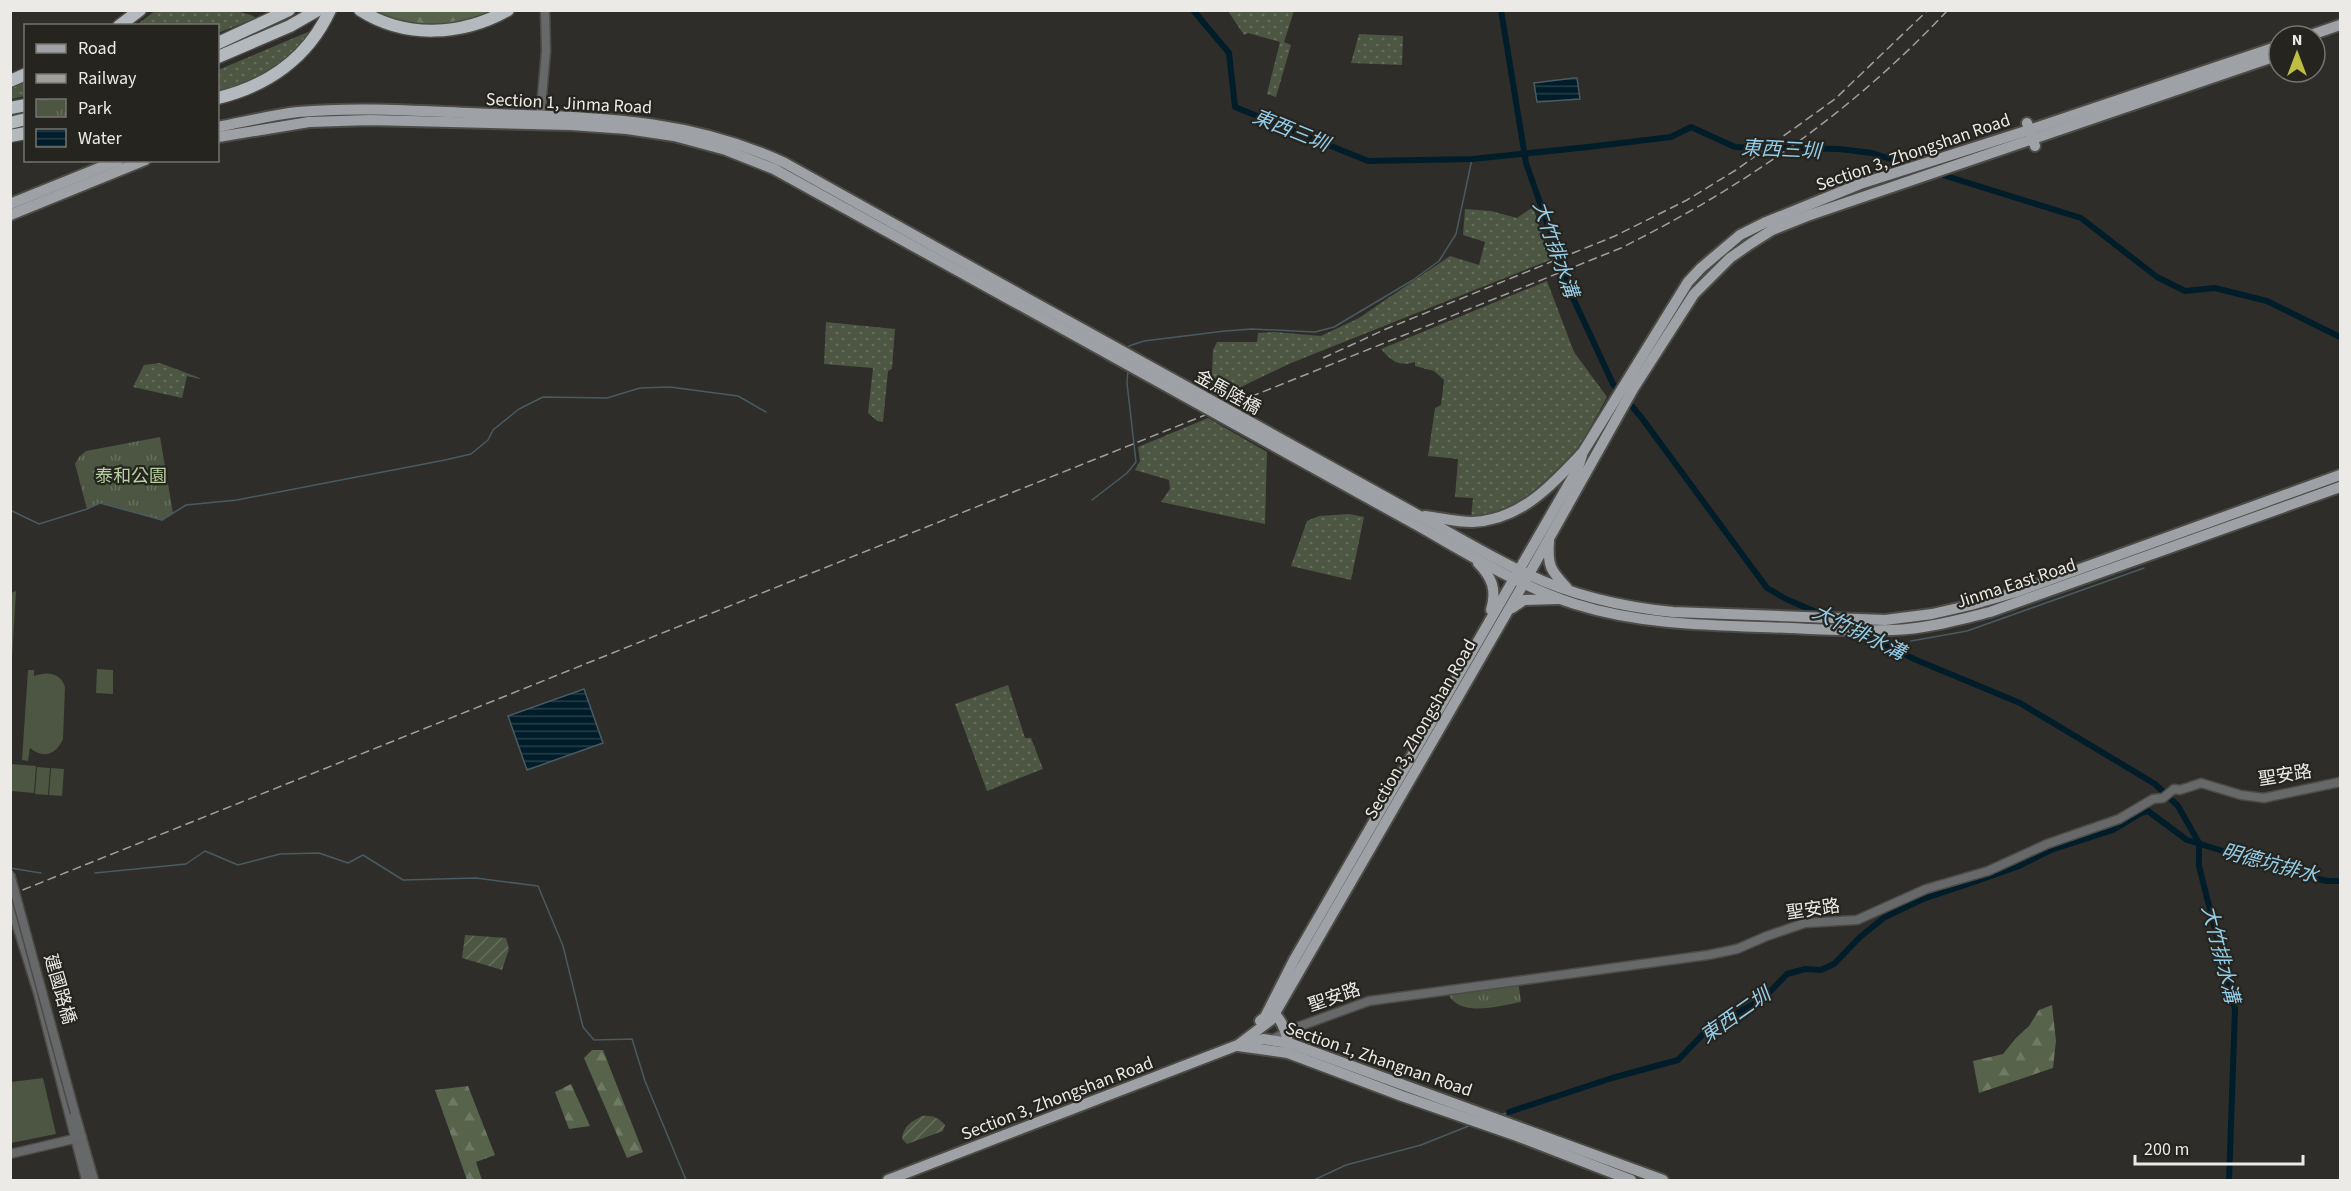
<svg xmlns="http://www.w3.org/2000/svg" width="2351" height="1191" font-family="'Source Sans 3','Noto Sans TC',sans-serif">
<defs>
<pattern id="grass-dots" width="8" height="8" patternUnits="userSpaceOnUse" patternTransform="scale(1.5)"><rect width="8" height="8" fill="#4c5642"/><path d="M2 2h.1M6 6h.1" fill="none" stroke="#666e5d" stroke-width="1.8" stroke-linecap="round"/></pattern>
<pattern id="forest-firs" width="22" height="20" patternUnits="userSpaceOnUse" patternTransform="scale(1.5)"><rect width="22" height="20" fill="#57644b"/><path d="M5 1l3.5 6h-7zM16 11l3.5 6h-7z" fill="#6f7a65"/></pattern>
<pattern id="park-tufts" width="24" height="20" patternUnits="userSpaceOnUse" patternTransform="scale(1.5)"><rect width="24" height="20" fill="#4c5642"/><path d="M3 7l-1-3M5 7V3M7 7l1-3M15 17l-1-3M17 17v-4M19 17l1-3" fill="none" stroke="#666e5d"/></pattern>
<pattern id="garden-furrows" width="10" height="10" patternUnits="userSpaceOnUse" patternTransform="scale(1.5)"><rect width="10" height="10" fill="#4c5642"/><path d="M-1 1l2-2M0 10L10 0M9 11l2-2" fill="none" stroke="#666e5d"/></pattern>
<pattern id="water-rules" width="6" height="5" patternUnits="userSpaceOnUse" patternTransform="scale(1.5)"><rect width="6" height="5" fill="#011d29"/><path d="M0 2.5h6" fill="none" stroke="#263e48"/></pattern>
</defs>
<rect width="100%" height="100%" fill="#2f2d29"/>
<g fill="url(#grass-dots)">
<path d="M 155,11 C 176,11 243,6 256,18 L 218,33 L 218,26 L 135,26 Z"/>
<path d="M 1228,11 L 1294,11 L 1284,42 L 1291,45 L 1276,97 L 1267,94 L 1280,42 L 1248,33 L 1244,35 Z"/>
<path d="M 308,32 L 304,42 L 266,77 L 218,95 L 218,70 Z"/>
<path d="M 1359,34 L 1403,36 L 1402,65 L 1351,63 Z"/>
<path d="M 25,82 L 25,96 L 11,99 L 11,88 Z"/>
<path d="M 1533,207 L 1550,260 L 1291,363 L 1216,399 L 1211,393 L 1213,350 L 1217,342 L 1257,342 L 1258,333 L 1274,332 L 1321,336 L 1359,318 L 1450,256 L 1479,265 L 1485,242 L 1463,235 L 1465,209 L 1491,211 L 1517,218 Z"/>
<path d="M 1547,281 L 1574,352 L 1607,397 C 1587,432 1568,475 1533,498 C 1515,510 1492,514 1471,518 L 1473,498 L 1455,497 L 1458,459 L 1428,456 L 1435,408 L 1441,405 L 1444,380 L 1434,371 L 1415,366 L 1415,362 C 1398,367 1392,361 1381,349 Z"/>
<path d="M 826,322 L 895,329 L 892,369 L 888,371 L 883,422 L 877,421 L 868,413 L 873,368 L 824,364 Z"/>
<path d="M 160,363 L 200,378 L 200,379 L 187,376 L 182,398 L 133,387 L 144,365 Z"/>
<path d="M 1208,418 L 1267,452 L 1265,524 L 1161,502 L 1170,489 L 1169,480 L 1135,470 L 1140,461 L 1138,447 Z"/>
<path d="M 1349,514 L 1364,517 L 1351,580 L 1291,566 L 1307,521 L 1319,516 Z"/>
<path d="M 1008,685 L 1025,738 L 1031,738 L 1043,769 L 987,791 L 955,704 Z"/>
</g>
<g fill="url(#forest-firs)">
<path d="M 371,11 L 492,11 C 453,32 410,26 371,11 Z"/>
<path d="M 2052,1005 L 2056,1041 L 2053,1068 L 1979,1093 L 1973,1061 L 2003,1054 L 2016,1038 L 2029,1026 L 2039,1010 Z"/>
<path d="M 592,1050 L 603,1050 L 643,1152 L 627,1158 L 584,1058 Z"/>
<path d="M 571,1084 L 590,1126 L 569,1129 L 555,1092 Z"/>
<path d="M 468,1086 L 495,1155 L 476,1162 L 482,1180 L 467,1180 L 435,1090 Z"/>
</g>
<g fill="url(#park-tufts)">
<path d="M 160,437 L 173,513 L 162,520 L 100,503 L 87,509 L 75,464 L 79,457 L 86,451 Z"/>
<path d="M 1518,980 L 1521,1002 C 1498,1006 1457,1019 1447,991 Z"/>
</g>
<g fill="url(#garden-furrows)">
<path d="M 465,935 L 506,938 L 509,949 L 502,970 L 462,958 Z"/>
<path d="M 922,1116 C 932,1115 939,1118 945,1125 L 943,1131 L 907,1144 L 902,1139 C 903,1126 912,1121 922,1116 Z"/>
</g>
<g fill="#4c5642">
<path d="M 16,591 L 11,675 L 11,593 Z"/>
<path d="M 97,669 L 113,670 L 113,694 L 96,693 Z"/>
<path d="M 28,670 L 34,670 L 34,676 C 47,671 61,673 65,687 L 63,739 C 56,755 43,759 30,748 L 28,761 L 22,760 Z"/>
<path d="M 11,764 L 36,766 L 34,793 L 11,791 Z"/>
<path d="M 37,767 L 50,768 L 48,795 L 35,794 Z"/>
<path d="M 51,768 L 64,769 L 62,796 L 49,795 Z"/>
<path d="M 43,1078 L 56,1134 L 11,1143 L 11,1082 Z"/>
</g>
<g fill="url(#water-rules)" stroke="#485a62" stroke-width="1.5">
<path d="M 1574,78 L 1577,78 L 1580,99 L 1537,102 L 1534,83 Z"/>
<path d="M 584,689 L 603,743 L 527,770 L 508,716 Z"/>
</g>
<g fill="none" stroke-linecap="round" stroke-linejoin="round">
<g stroke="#485a62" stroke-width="1.5">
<path d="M 1129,350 L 1129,346 L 1144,341 L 1225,331 L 1252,329 L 1315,332 L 1334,327 L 1413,280 L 1439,261 L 1456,234 L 1472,159"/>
<path d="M 1092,500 L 1127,473 L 1136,462 L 1127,383 L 1128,370"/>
<path d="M 10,510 L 39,524 L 87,509 L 100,503 L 162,520 L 186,505 L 237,500 L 445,460 L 471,454 L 488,440 L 493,430 L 519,409 L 543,397 L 607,398 L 640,388 L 670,387 L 738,396 L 766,412"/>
<path d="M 1911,641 L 1967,631 L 2144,568"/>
<path d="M 10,868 L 41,873"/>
<path d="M 95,873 L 186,864 L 205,851 L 238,865 L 280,854 L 319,853 L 348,863 L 363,855 L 403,880 L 476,878 L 538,886 L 563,946 L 583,1027 L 594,1040 L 632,1039 L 645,1081 L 686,1180"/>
<path d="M 1501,1115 L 1509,1112"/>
<path d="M 1314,1180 L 1346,1165 L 1421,1145 L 1471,1125"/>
</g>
<g stroke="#011d29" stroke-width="6">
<path d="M 1193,10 L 1229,53 L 1235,107 L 1368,161 L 1472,159 L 1588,147 L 1671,137 L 1691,127 L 1735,147 L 1839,149 L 1872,153 L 2081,218 L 2157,277 L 2185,291 L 2215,288 L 2267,301 L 2340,337"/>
<path d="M 1501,10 L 1526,163 L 1574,300 L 1613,384 L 1641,417 L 1767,588 L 1786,599 L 1823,615"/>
<path d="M 1862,633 L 1914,659 L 2020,703 L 2155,784 L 2178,806 L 2199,843 L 2199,866 L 2235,1009 L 2229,1180"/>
<path d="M 1509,1112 L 1612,1078 L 1678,1060 L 1708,1029 L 1763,999 L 1787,974 L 1805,969 L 1821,970 L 1834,964 L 1860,937 L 1885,917 L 1923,899 L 1974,882 L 2019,866 L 2051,850 L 2113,830 L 2141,813 L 2148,811 L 2187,840 L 2305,876 L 2327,881 L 2340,881"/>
</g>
<defs>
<g id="tertiary">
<path d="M 540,119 L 546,51 L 545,10"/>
<path d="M 10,903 L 38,993 L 86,1180"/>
<path d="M 1273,1039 L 1295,1028 L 1369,1001 L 1708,955 L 1737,949 L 1767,936 L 1805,923 L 1857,920 L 1926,889 L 1988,871 L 2047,844 L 2119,819 L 2153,799 L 2163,798 L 2174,789 L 2180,790 L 2201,783 L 2241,795 L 2264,798 L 2340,782"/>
<path d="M 75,1113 L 94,1180"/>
<path d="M 10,1154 L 82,1137"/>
</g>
<g id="primary">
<path d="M 2308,36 L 2340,25"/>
<path d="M 2027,123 L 2035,146"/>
<path d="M 218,127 C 244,122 271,115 298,112 C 364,106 430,112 495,114 C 600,118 687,118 785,163 L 1023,296"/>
<path d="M 218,137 L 309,122 L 370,120 L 571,125 L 627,129 L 674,136 L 726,150 L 774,169 L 1018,304"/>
<path d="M 10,204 L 119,160"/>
<path d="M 10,215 L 145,160"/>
<path d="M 1418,515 C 1454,535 1490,557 1527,574 C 1574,596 1622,607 1673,612 L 1885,620 L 1932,614 L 1971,605 L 2016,592 L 2340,475"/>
<path d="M 1425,516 C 1441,518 1456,522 1472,522 C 1520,520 1550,487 1581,454"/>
<path d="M 1413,523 C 1465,552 1518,586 1575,604 C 1635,623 1698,625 1760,627 C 1804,628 1848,632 1892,630 C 1925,629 1958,620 1990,612 L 2340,487"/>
<path d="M 1549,541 C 1547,566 1551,571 1567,588"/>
<path d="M 1478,563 C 1492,577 1497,590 1491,610"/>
<path d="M 1512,608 L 1524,600 L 1557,599"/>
<path d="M 1271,1011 C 1281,1017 1288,1035 1288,1046"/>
<path d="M 1260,1021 L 1265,1017 L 1294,960 L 1578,468 L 1583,452 L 1688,282 L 1701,268 L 1740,235 L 1764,223 L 1860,184 L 2029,130 L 2279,46"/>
<path d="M 1244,1044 L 1263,1039 L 1289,1043 L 1663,1180"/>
<path d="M 1238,1046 L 1288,1053 L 1402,1096 L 1517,1136 L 1631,1180"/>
<path d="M 888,1180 L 1238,1045 L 1271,1020 L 1524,583 L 1633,389 L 1694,294 L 1730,258 L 1750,244 L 1772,230 L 1807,216 L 2279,55"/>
</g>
<g id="motorway">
<path d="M 360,10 C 405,39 462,36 508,10"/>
<path d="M 119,26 L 140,10"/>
<path d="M 218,43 L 289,10"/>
<path d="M 218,57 L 290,26 L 318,10"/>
<path d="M 10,81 L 26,74"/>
<path d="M 218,98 C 267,86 308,58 330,10"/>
<path d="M 10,108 L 26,105"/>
<path d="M 10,123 L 26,119"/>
<path d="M 10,136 L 26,133"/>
</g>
</defs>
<use href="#tertiary" stroke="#4d4b47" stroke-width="11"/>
<use href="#primary" stroke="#4d4b47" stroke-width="14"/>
<use href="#motorway" stroke="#4d4b47" stroke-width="15"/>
<use href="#tertiary" stroke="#66686a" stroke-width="8"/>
<use href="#primary" stroke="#9ea2a6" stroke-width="10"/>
<use href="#motorway" stroke="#b4b9be" stroke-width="12"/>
<g stroke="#a19f9c" stroke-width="1.5" stroke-dasharray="9 4.5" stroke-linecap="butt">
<path d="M 1323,358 L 1386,329 L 1615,236 L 1687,200 L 1736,170 L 1835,99 L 1928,10"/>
<path d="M 10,895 L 1621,248 C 1745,186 1852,112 1948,10"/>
</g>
<defs>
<path id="tertiary-bridge" d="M 10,874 L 75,1113"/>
<g id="primary-bridge">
<path d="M 1023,296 L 1418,515"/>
<path d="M 1018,304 L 1413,523"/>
</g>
</defs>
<use href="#tertiary-bridge" stroke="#4d4b47" stroke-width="11" stroke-linecap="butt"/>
<use href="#primary-bridge" stroke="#4d4b47" stroke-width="14" stroke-linecap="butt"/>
<use href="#tertiary-bridge" stroke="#66686a" stroke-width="8"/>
<use href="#primary-bridge" stroke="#9ea2a6" stroke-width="10"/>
</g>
<g text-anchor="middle" stroke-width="4.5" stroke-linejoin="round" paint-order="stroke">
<g font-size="18" fill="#eceae7" stroke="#25241f">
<text transform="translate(569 103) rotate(3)" y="6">Section 1, Jinma Road</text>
<text transform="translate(1913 152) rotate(-19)" y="6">Section 3, Zhongshan Road</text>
<text transform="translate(1228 392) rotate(29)" y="6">金馬陸橋</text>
<text transform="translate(2016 583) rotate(-18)" y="6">Jinma East Road</text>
<text transform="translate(1420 729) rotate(-60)" y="6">Section 3, Zhongshan Road</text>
<text transform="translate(2285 775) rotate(-9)" y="6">聖安路</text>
<text transform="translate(1813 909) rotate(-8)" y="6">聖安路</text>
<text transform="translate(60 989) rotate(74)" y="6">建國路橋</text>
<text transform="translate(1334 997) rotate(-19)" y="6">聖安路</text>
<text transform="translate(1379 1059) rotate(19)" y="6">Section 1, Zhangnan Road</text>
<text transform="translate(1057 1098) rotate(-21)" y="6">Section 3, Zhongshan Road</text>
</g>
<g font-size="18" fill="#b9d2a1" stroke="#25241f">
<text x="131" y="482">泰和公園</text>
</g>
<g font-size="20" font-style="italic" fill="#94cdea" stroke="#25241f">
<text transform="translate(1291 130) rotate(22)" y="7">東西三圳</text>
<text transform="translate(1781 149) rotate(3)" y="7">東西三圳</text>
<text transform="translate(1556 249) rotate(71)" y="7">大竹排水溝</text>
<text transform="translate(1859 632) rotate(26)" y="7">大竹排水溝</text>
<text transform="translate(2270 863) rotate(15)" y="7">明德坑排水</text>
<text transform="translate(2221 954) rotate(76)" y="7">大竹排水溝</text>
<text transform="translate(1735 1015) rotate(-35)" y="7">東西二圳</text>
</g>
</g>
<rect width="2351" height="1191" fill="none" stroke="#eceae7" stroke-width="24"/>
<rect x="24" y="24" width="195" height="138" fill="#25241f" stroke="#75736f" stroke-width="1.5"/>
<rect x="36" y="44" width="30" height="9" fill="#9ea2a6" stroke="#75736f" stroke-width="1.5"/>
<text x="78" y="54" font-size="18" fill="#eceae7">Road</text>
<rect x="36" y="74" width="30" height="9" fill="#a19f9c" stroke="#75736f" stroke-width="1.5"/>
<text x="78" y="84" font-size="18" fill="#eceae7">Railway</text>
<rect x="36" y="99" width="30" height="18" fill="url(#park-tufts)" stroke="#75736f" stroke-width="1.5"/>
<text x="78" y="114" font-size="18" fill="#eceae7">Park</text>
<rect x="36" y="129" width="30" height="18" fill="url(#water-rules)" stroke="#75736f" stroke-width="1.5"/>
<text x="78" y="144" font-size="18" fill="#eceae7">Water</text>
<g transform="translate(2297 54)"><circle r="28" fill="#25241f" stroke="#75736f" stroke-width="1.5"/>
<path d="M0-4.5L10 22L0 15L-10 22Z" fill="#bebf42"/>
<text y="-9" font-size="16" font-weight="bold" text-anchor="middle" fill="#eceae7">N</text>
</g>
<path d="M2135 1155v9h168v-9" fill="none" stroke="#eceae7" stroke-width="3"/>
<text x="2144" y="1155" font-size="18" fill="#eceae7" stroke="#25241f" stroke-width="4.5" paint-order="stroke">200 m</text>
</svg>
